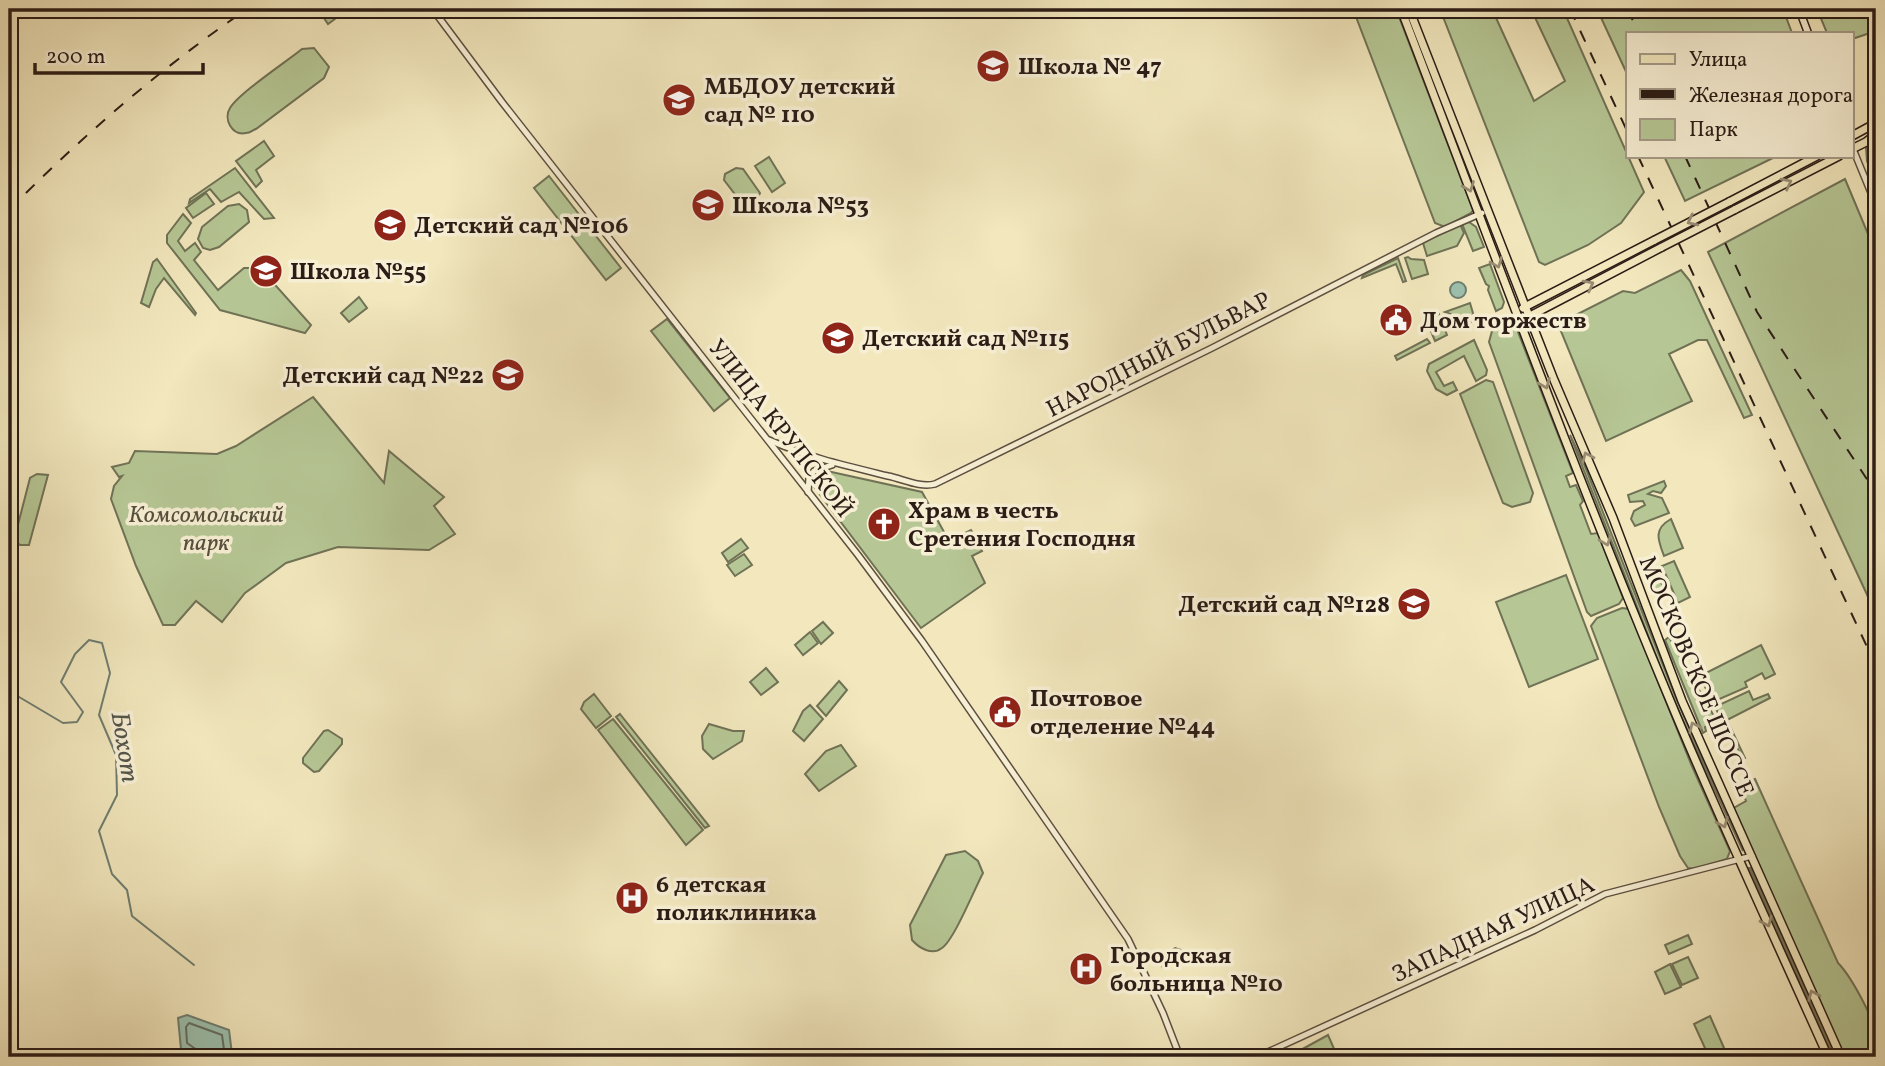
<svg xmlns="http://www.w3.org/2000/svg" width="1885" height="1066" font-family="Vollkorn,serif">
<rect width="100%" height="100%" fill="#f2e7bd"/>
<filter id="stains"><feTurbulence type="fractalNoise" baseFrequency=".00286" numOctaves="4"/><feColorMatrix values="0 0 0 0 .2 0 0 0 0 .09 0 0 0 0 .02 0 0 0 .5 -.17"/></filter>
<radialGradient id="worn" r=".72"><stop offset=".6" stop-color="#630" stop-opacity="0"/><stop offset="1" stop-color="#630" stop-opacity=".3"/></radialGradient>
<g fill="#b6c795" stroke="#707256" stroke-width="2">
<path d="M 318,9 L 346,9 L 347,10 L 328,24 Z"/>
<path d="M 1353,9 L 1396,9 L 1473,210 L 1471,213 L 1445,227 L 1435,223 Z"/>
<path d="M 1440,9 L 1492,9 L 1534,101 L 1565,81 L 1531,9 L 1563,9 L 1644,192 L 1621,223 L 1588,245 L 1545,265 L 1539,262 Z"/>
<path d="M 1597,9 L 1783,9 L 1792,33 L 1628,33 L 1628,76 Z"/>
<path d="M 1817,9 L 1872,9 L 1876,20 L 1876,31 L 1852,39 L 1852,33 L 1827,33 Z"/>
<path d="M 314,48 L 329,67 L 324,78 L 256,129 C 253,130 250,133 246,133 C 232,136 223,119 230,108 C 239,93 286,62 302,49 Z"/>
<path d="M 1876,138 L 1876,185 L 1867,161 L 1866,148 Z"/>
<path d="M 264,141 L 274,156 L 256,170 L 262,181 L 256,187 L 236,161 Z"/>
<path d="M 1664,156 L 1777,156 L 1685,201 Z"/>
<path d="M 769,157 L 785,183 L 772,192 L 755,166 Z"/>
<path d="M 235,168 L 274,218 L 264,219 L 239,192 L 221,202 L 210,189 L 189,203 L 190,199 Z"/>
<path d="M 736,168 L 743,169 L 760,193 L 754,205 L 744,206 L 724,180 L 725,174 Z"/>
<path d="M 549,176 L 621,268 L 606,280 L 534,188 Z"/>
<path d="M 1845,179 L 1876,253 L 1876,614 L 1708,252 Z"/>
<path d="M 206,193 L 214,204 L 193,218 L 186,208 Z"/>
<path d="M 239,204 L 247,210 L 249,222 L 219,247 L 210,250 L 203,248 L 198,239 L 202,227 L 228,206 Z"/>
<path d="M 183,214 L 191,223 L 178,241 L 185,251 L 195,243 L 201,252 L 194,260 L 218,290 L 244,268 L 260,268 L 311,325 L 305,333 L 220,310 L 167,243 L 167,235 Z"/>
<path d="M 1469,222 L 1476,227 L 1484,247 L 1473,251 L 1462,224 Z"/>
<path d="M 1460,224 L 1464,233 L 1457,246 L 1427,256 L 1423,243 Z"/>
<path d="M 1408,257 L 1411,259 L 1424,260 L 1428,274 L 1412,279 L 1405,258 Z"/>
<path d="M 1398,258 L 1406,281 L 1403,282 L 1396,264 L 1362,278 L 1363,275 Z"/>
<path d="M 157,259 L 196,313 L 195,315 L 164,278 L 156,289 L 149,307 L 141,303 L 153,262 Z"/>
<path d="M 1490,264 L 1504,302 L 1502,308 L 1496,311 L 1488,290 L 1489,286 L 1486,284 L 1479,268 Z"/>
<path d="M 1681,270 L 1690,281 L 1752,415 L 1744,418 L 1707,340 L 1698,340 L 1669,354 L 1692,401 L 1606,441 L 1558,324 L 1623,291 L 1635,293 Z"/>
<path d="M 359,297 L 367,308 L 349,322 L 341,313 Z"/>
<path d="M 1470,303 L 1475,320 L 1471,322 L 1445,312 Z"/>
<path d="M 1439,314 L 1447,335 L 1435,341 L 1426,319 Z"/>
<path d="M 667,319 L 730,398 L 714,411 L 651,331 Z"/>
<path d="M 1510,324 L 1516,327 L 1573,473 L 1566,476 L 1570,487 L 1576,485 L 1583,501 L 1580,505 L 1591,534 L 1598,533 L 1623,598 L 1619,604 L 1591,616 L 1587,612 L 1489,342 L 1492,331 Z"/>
<path d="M 1427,339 L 1430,343 L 1397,360 L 1395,356 Z"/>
<path d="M 1474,340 L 1487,370 L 1486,375 L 1476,381 L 1464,356 L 1436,372 L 1444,386 L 1453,382 L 1457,390 L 1447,395 L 1436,389 L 1427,371 L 1429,364 Z"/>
<path d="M 1486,380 L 1493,382 L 1533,493 L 1530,502 L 1512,507 L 1503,503 L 1460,394 Z"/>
<path d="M 313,397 L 384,483 L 389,451 L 444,497 L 434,506 L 455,534 L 429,550 L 338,547 L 286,563 L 245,593 L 222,622 L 196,601 L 175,625 L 163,625 L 136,566 L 111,499 L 114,486 L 122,476 L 119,477 L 112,467 L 129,463 L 135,451 L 217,454 L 236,446 Z"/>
<path d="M 1570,435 L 1584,464 L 1676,698 L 1743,851 L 1673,699 Z"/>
<path d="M 827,471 L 922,492 L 949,541 L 971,530 L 982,551 L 972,556 L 985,583 L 921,628 L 815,488 L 812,483 L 814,476 Z"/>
<path d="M 37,474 L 48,475 L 29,545 L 20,545 L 14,540 L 30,478 Z"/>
<path d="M 1664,481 L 1666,486 L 1661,493 L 1653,491 L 1648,494 L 1662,498 L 1669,513 L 1635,526 L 1631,519 L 1634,511 L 1645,505 L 1643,501 L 1630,502 L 1628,495 Z"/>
<path d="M 1671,519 L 1683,548 L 1664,556 C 1658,540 1653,529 1671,519 Z"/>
<path d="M 741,539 L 748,548 L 728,562 L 722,553 Z"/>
<path d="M 744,554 L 752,565 L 735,576 L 727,565 Z"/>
<path d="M 1674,561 L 1690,597 L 1678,603 L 1662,566 Z"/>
<path d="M 1655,569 L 1666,593 L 1656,597 L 1645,573 Z"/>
<path d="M 1566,575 L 1598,659 L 1529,687 L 1496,602 Z"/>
<path d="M 1622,608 L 1629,609 L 1691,764 L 1730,851 L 1727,859 L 1695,869 L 1688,868 L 1680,856 L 1659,807 L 1591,626 L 1597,618 Z"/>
<path d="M 823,622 L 833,633 L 821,644 L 812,631 Z"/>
<path d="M 810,632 L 818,643 L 803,655 L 795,645 Z"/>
<path d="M 1669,637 L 1715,718 L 1715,722 L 1705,727 L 1706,731 L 1703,733 L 1665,640 Z"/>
<path d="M 1761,645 L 1775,674 L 1765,679 L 1762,673 L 1745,682 L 1747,687 L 1715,701 L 1711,700 L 1700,676 Z"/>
<path d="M 766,668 L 778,682 L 761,695 L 750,682 Z"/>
<path d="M 839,681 L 847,690 L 826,716 L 817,706 Z"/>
<path d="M 1749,691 L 1753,700 L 1768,694 L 1770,698 L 1727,720 L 1745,758 L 1743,759 L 1716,709 L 1719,705 Z"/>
<path d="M 594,694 L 611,716 L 596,728 L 581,709 L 584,702 Z"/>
<path d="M 810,705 L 823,719 L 804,741 L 793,731 L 803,711 Z"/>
<path d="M 620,714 L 709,826 L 705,828 L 616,717 Z"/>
<path d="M 613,719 L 703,830 L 686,845 L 598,730 Z"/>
<path d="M 709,724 L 733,731 L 744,731 L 742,741 L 713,759 L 703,749 L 702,736 Z"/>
<path d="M 328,730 L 342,739 L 342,744 L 319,771 L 314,772 L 303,763 L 303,758 L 324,731 Z"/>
<path d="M 841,745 L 856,766 L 819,791 L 805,774 L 826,751 Z"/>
<path d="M 1755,779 L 1838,963 C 1851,976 1873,1017 1876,1034 C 1877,1041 1876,1050 1876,1057 L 1845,1057 L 1732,809 L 1746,801 L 1741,787 L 1745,782 Z"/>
<path d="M 965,851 L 978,861 L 983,873 C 975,888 954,940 942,948 C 932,956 919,948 912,940 L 910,925 L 946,855 Z"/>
<path d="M 1749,868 L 1751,868 L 1835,1057 L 1833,1057 Z"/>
<path d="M 1688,935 L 1692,944 L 1669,954 L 1665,945 Z"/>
<path d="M 1175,948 L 1181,950 L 1185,959 L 1163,968 L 1159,960 Z"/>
<path d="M 1688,957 L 1698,978 L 1682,985 L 1672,964 Z"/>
<path d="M 1670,964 L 1681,987 L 1665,994 L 1655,972 Z"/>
<path d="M 1710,1016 L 1728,1057 L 1709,1057 L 1694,1024 Z"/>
<path d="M 1328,1035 L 1335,1051 L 1323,1057 L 1288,1057 Z"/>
</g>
<g fill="#9cc0ad" stroke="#6f7e71" stroke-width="2">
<circle cx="1458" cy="290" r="8"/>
<path d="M 187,1015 L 229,1030 L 232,1054 C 211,1059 200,1059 181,1049 L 178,1018 Z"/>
</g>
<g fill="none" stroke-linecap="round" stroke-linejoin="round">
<path stroke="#646e62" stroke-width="2" d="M 198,1057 L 197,1050 L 187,1043 L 186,1027 L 189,1023 L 222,1035 L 225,1057"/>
<g stroke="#6f7e71" stroke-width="2">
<path d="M 9,433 L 12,437 L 9,444"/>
<path d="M 9,691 L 63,723 L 77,722 L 83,712 L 61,682 L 75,654 L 89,640 L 102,643 L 110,673 L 99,715 L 116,755 L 117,795 L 99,831 L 112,874 L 127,890 L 132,916 L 194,965"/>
</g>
<defs>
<g id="tertiary">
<path d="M 451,9 L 437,15 L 502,102 L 858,555 L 922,641 L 1128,939 L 1163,1013 L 1180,1057"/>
<path d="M 1853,149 L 1876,205"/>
<path d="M 769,440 C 807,457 847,466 888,476 C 903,479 920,488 935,484 L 1212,348 L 1436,233 L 1482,213"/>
<path d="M 808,492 L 809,478 L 814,471 L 832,465"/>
<path d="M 1257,1057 L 1535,930 L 1605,894 L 1752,856"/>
</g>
<path id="secondary" d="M 1799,9 L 1808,33"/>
<g id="primary">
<path d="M 1401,9 C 1489,239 1574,471 1669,698 C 1719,819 1775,938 1828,1057"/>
<path d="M 1409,9 L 1554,380 L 1613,518 L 1682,701 L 1841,1057"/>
<path d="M 1852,136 L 1876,123"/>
<path d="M 1852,149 L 1866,142 L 1876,134"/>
<path d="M 1729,202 L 1817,156"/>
<path d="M 1734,210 L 1839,156"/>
<path d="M 1523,308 L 1655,240"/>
<path d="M 1526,318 L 1662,247"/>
</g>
</defs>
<use href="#tertiary" stroke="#5d4f40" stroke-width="8"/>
<use href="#secondary" stroke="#2b1c16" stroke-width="9"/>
<use href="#primary" stroke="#2b1c16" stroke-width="10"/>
<use href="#tertiary" stroke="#f7efd4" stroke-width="5"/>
<use href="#secondary" stroke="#f7efd4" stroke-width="6"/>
<use href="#primary" stroke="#f2e7bd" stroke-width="7"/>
<g stroke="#2b1c16" stroke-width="2" stroke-dasharray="12 12" stroke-linecap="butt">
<path d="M 1570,9 L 1628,133"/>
<path d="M 1628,9 L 1638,33"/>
<path d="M 1638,156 L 1876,666"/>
<path d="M 1685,156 L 1757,312 L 1876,493"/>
<path d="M 9,210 C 82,136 161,68 247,9"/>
</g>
<defs>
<g id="primary-bridge">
<path d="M 1655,240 L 1729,202"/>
<path d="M 1662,247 L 1734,210"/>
</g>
</defs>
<use href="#primary-bridge" stroke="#2b1c16" stroke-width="10" stroke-linecap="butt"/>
<use href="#primary-bridge" stroke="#f2e7bd" stroke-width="7"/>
</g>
<defs><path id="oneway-chevron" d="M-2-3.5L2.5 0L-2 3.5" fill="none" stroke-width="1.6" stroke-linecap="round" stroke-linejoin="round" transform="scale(1.75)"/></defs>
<g stroke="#988c72">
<use href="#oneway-chevron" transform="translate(1787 183) rotate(-27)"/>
<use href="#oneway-chevron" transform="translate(1469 187) rotate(69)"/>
<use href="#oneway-chevron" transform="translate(1692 221) rotate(153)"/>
<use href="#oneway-chevron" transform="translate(1497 263) rotate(69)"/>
<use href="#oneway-chevron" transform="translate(1589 285) rotate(-28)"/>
<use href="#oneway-chevron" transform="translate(1545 384) rotate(68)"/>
<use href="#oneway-chevron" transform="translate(1587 457) rotate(-114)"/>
<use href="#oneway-chevron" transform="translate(1606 541) rotate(69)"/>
<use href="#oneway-chevron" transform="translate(1694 727) rotate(-115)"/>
<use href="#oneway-chevron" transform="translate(1723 823) rotate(66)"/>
<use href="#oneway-chevron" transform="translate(1767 922) rotate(66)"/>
<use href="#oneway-chevron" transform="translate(1813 995) rotate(-114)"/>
</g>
<defs>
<symbol id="school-disc" viewBox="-11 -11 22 22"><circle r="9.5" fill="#8f2418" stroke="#f7efd4"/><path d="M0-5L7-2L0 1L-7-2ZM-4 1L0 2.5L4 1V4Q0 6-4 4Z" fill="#fff"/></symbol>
<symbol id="civic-disc" viewBox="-11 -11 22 22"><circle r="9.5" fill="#8f2418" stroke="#f7efd4"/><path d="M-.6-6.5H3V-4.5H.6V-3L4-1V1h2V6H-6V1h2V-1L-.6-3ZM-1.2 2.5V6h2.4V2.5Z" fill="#fff"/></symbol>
<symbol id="church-disc" viewBox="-11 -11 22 22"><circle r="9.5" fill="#8f2418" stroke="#f7efd4"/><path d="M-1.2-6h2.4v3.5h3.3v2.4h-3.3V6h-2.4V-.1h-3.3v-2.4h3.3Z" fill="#fff"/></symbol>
<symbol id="hospital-disc" viewBox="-11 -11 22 22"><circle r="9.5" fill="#8f2418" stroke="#f7efd4"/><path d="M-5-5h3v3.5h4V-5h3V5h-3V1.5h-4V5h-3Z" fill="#fff"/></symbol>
</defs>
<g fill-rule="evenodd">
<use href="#school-disc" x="974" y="47" width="38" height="38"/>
<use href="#school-disc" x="660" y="81" width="38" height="38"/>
<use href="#school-disc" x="689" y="186" width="38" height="38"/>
<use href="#school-disc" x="371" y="206" width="38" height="38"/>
<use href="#school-disc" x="247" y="252" width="38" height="38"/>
<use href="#civic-disc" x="1377" y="301" width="38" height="38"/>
<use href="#school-disc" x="819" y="319" width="38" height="38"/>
<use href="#school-disc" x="489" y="356" width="38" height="38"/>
<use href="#church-disc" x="865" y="505" width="38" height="38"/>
<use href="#school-disc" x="1395" y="585" width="38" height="38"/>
<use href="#civic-disc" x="986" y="693" width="38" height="38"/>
<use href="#hospital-disc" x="613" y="879" width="38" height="38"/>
<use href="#hospital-disc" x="1067" y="950" width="38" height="38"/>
</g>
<g text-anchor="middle" stroke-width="7" stroke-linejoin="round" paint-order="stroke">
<g font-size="24" font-weight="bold" fill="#2b1c16" stroke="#f7efd4" text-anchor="start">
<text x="1018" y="74">Школа № 47</text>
<text x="704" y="94">МБДОУ детский<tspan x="704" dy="28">сад № 110</tspan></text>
<text x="732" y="213">Школа №53</text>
<text x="414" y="233">Детский сад №106</text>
<text x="290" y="279">Школа №55</text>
<text x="1420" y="328">Дом торжеств</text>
<text x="862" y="346">Детский сад №115</text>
<text x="484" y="383" text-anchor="end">Детский сад №22</text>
<text x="908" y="518">Храм в честь<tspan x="908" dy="28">Сретения Господня</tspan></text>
<text x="1390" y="612" text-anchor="end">Детский сад №128</text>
<text x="1030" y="706">Почтовое<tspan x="1030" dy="28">отделение №44</tspan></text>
<text x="656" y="892">6 детская<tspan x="656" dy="28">поликлиника</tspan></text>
<text x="1110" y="963">Городская<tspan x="1110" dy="28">больница №10</tspan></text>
</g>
<g font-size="24" fill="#2b1c16" stroke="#f7efd4">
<text transform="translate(1158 354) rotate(-27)" y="8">НАРОДНЫЙ БУЛЬВАР</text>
<text transform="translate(781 428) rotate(52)" y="8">УЛИЦА КРУПСКОЙ</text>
<text transform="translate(1697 676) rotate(67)" y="8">МОСКОВСКОЕ ШОССЕ</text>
<text transform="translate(1493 929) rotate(-25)" y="8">ЗАПАДНАЯ УЛИЦА</text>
</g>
<g font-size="24" font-style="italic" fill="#554f3c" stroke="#f7efd4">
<text x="206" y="522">Комсомольский<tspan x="206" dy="28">парк</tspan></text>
</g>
<g font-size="26" font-style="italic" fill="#53554b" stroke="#f7efd4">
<text transform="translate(126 747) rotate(81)" y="9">Бохот</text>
</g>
</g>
<rect width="1885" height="1066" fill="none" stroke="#f2e7bd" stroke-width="35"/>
<rect x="10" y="10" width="1864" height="1045" fill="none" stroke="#2b1c16" stroke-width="3.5"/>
<rect x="18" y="18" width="1850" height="1031" fill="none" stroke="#2b1c16" stroke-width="2"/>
<rect x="1626" y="32" width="228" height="126" fill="#f7efd4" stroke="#a59b88" stroke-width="2"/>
<rect x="1640" y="54" width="35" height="10" fill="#f2e7bd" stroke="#a59b88" stroke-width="2"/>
<text x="1689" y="66" font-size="21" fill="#2b1c16">Улица</text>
<rect x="1640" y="89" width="35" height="10" fill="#2b1c16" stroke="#a59b88" stroke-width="2"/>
<text x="1689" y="102" font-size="21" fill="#2b1c16">Железная дорога</text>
<rect x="1640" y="119" width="35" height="21" fill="#b6c795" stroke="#a59b88" stroke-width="2"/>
<text x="1689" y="136" font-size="21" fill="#2b1c16">Парк</text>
<path d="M35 63v10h168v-10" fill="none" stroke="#2b1c16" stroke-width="3.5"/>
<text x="46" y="63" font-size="21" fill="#2b1c16" stroke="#f7efd4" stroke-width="5" paint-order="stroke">200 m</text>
<rect width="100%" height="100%" filter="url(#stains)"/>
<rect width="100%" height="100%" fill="url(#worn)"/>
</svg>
